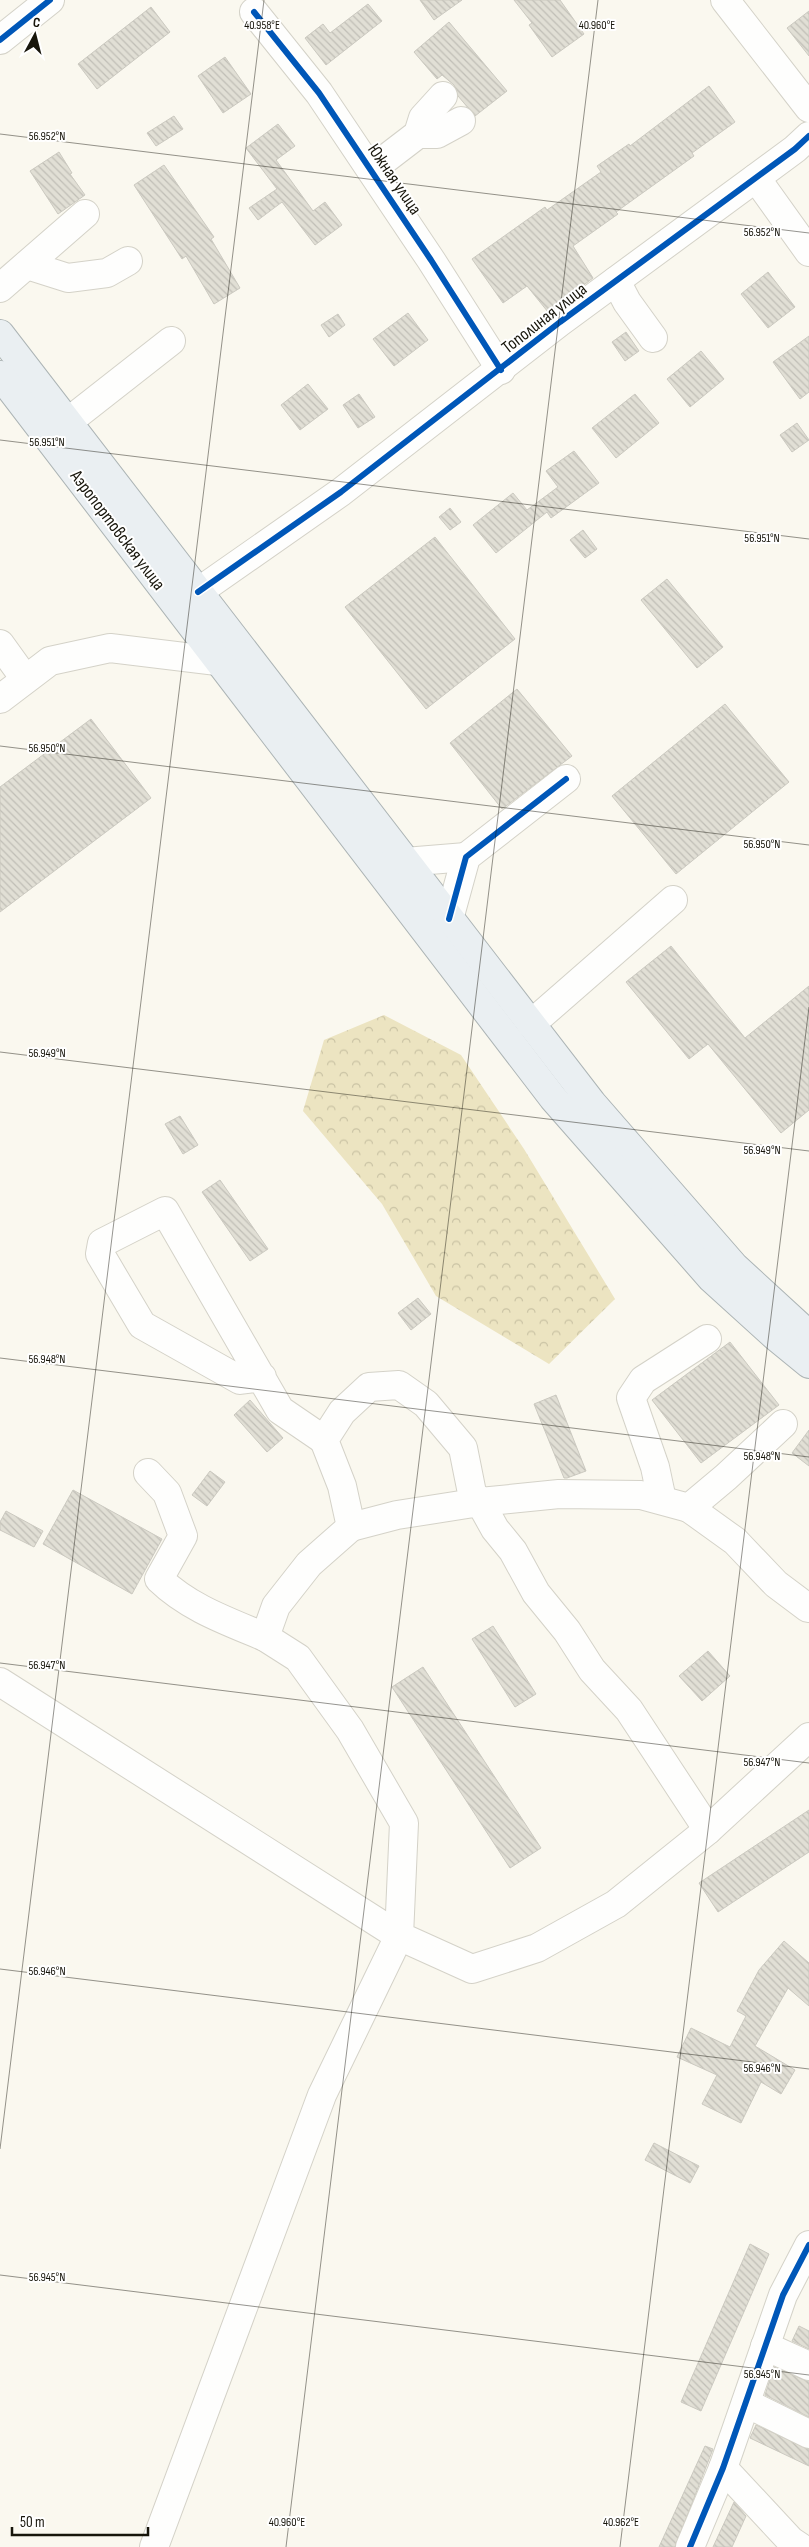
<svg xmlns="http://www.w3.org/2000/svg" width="809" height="2547" font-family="'Sofia Sans Condensed',sans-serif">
<defs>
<pattern id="forest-crowns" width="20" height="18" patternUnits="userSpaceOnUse" patternTransform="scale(1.25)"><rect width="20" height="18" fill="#ece4c1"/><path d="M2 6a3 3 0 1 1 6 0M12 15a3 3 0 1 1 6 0" fill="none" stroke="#cac3a4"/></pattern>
<pattern id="building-back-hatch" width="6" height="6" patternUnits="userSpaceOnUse" patternTransform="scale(1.25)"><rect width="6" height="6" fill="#e1dfd5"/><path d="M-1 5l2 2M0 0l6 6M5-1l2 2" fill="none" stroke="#c0beb6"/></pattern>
</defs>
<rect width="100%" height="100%" fill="#faf8ef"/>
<path fill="url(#forest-crowns)" d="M 384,1015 L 461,1055 L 524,1149 L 615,1299 L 549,1364 L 436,1296 L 382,1204 L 303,1111 L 324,1040 Z"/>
<g fill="url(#building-back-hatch)" stroke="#cbc9c0">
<path d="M 420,0 L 462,0 L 434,20 Z"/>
<path d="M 514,0 L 560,0 L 584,34 L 552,57 L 529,25 L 532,23 Z"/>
<path d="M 368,4 L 382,21 L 326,65 L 305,38 L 323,24 L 330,33 Z"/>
<path d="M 151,7 L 170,32 L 97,89 L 78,64 Z"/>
<path d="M 809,11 L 809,56 L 787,28 Z"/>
<path d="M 449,22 L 507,91 L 475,116 L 458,96 L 454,85 L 442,75 L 437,79 L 414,52 Z"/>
<path d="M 225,57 L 251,94 L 223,113 L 198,76 Z"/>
<path d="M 709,86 L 735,122 L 692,153 L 694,156 L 616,212 L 618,214 L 573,246 L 593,278 L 548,312 L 527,286 L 503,303 L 472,259 L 545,207 L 547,210 L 601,172 L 597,166 L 629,144 L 630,146 Z"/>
<path d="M 174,116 L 183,129 L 156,146 L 147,133 Z"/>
<path d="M 278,124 L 295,146 L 276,160 L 313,211 L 325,202 L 342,225 L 315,245 L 282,202 L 258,220 L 249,208 L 277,189 L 246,148 Z"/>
<path d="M 59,152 L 72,173 L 70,174 L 85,195 L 58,214 L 30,171 Z"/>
<path d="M 164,165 L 214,237 L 211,239 L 240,288 L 214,304 L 186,256 L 182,259 L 134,185 Z"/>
<path d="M 768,272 L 795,307 L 768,328 L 741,294 Z"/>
<path d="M 408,313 L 428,340 L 394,366 L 373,339 Z"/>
<path d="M 338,314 L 345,325 L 329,337 L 321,325 Z"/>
<path d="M 626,332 L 639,351 L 625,361 L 612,342 Z"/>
<path d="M 809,336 L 809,392 L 800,399 L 773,362 Z"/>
<path d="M 701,351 L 724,379 L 690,407 L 667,379 Z"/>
<path d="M 308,384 L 328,409 L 300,430 L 281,405 Z"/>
<path d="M 359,394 L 375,417 L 358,428 L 343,405 Z"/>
<path d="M 635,394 L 659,423 L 616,458 L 592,428 Z"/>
<path d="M 797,423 L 809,440 L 792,452 L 780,435 Z"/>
<path d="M 574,451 L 599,483 L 551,518 L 547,512 L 496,553 L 473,525 L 513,493 L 527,510 L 558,487 L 546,471 Z"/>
<path d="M 450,508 L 461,522 L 450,530 L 439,517 Z"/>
<path d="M 583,530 L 597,549 L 585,558 L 570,540 Z"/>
<path d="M 435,537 L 515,639 L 426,709 L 345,607 Z"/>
<path d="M 667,579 L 723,647 L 697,668 L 641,600 Z"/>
<path d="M 517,689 L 572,756 L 502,809 L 450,743 Z"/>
<path d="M 725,704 L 789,782 L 676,874 L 612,796 Z"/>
<path d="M 91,719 L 151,798 L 0,912 L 0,787 Z"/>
<path d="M 671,946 L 745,1038 L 809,986 L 809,1110 L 781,1133 L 708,1044 L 689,1059 L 626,982 Z"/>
<path d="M 180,1116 L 198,1145 L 183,1154 L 165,1124 Z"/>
<path d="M 220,1180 L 268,1249 L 250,1261 L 202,1192 Z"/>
<path d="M 418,1298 L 431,1314 L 411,1330 L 398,1313 Z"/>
<path d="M 730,1342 L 779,1405 L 701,1463 L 652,1400 Z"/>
<path d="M 556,1395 L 586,1471 L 567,1478 L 564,1478 L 534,1404 Z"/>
<path d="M 250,1400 L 283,1438 L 267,1452 L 234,1415 Z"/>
<path d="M 809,1430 L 809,1466 L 792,1453 Z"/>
<path d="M 210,1471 L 225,1482 L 207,1506 L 192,1495 Z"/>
<path d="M 73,1490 L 162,1539 L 132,1594 L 43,1544 Z"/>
<path d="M 6,1511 L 43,1531 L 34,1547 L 0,1530 L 0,1522 Z"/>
<path d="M 493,1626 L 536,1694 L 515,1707 L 472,1639 Z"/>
<path d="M 708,1651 L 730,1676 L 702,1701 L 679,1676 Z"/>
<path d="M 423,1667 L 541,1848 L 510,1868 L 392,1687 Z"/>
<path d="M 809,1810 L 809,1852 L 718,1912 L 699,1883 Z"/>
<path d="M 784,1941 L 809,1963 L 809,2006 L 788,1988 L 755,2046 L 795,2070 L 781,2094 L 761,2082 L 741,2123 L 702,2104 L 717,2075 L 677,2057 L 691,2028 L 730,2047 L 746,2016 L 737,2011 L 759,1970 Z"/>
<path d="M 654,2143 L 699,2166 L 690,2183 L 645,2160 Z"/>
<path d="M 750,2244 L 769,2254 L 701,2411 L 681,2402 Z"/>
<path d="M 799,2326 L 809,2331 L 809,2349 L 792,2341 Z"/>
<path d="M 774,2367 L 809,2382 L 809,2417 L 765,2395 Z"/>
<path d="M 756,2425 L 809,2449 L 809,2466 L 750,2438 Z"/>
<path d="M 705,2446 L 713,2449 L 675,2547 L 659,2547 Z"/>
<path d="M 734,2502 L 746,2516 L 732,2547 L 713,2547 Z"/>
</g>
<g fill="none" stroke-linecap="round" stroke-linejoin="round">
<defs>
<g id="minor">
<path d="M 725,0 L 809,108"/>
<path d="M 254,12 L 319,93 L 431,260 L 501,370"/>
<path d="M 0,40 L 50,0"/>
<path d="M 418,134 L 437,134 L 461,121"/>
<path d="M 371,170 L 418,134 L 423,118 L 443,96"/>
<path d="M 756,178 L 809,252"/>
<path d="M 27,265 L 68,278 L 107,273 L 128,261"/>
<path d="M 616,281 L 627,302 L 653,338"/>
<path d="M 0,288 L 85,214"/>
<path d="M 69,421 L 171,341"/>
<path d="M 198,592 L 341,492 L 560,322 L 795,149 L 809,136"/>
<path d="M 0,644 L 23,676"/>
<path d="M 0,699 L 50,661 L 110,648 L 217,661"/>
<path d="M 405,862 L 466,857"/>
<path d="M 449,919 L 466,857 L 566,779"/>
<path d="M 531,1024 L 673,900"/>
<path d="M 262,1377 L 240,1380 L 142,1325 L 100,1254 L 102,1243 L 165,1211 L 280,1410 L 324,1440"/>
<path d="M 148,1473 L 167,1493 L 183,1536 L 159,1579 C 189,1608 227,1621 265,1637 L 276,1606 L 309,1564 L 351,1527 L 342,1486 L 324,1440 L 342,1412 L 369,1387 L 399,1385 L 426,1404 L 463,1448 L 472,1493 L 480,1502 L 559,1494 L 641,1495 L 689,1508 L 726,1477 L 783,1424"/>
<path d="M 662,1500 L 655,1467 L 631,1398 L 643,1380 L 707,1339"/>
<path d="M 689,1508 L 735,1541 L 776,1584 L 808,1608"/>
<path d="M 351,1527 L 397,1515 L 480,1502 L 495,1529 L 513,1551 L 536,1593 L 567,1631 L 592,1670 L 629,1710 L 708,1830"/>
<path d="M 265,1637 L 298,1658 L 350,1730 L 404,1823 L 399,1936 L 472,1969 L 537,1948 L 616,1904 L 708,1830 L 809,1737"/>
<path d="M 0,1682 L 399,1936 L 322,2095 L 154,2547"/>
<path d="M 765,2346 L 809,2366"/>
<path d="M 746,2403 L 809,2434"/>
<path d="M 723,2468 L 791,2541 L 800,2547"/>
<path d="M 690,2547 L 723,2468 L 783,2295 L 809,2245"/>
</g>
<g id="major">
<path d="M 0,334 L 592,1103 L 734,1266 L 809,1335"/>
<path d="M 0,375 L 553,1098 L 712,1279 L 776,1337 L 809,1364"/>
</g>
</defs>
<use href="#minor" stroke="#d4d2c8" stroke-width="30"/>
<use href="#major" stroke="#acb4b5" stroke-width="30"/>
<use href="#minor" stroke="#fefefd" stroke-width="28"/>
<use href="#major" stroke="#eaeff2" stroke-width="28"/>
<defs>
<g id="cycleway">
<path d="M 254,12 L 319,93 L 431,260 L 501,370"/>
<path d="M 0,40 L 50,0"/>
<path d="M 198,592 L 341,492 L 560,322 L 795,149 L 809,136"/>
<path d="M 449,919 L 466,857 L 566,779"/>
<path d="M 690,2547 L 723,2468 L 783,2295 L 809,2245"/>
</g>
</defs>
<use href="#cycleway" stroke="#fff" stroke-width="9"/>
<use href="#cycleway" stroke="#0057b8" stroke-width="6"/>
</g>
<path fill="none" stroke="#17150b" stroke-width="1" stroke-opacity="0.45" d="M 0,134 L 809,233M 0,440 L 809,539M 0,746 L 809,845M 0,1052 L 809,1151M 0,1358 L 809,1457M 0,1663 L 809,1763M 0,1969 L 809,2069M 0,2149 L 264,0M 0,2275 L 809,2375M 286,2547 L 598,0M 620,2547 L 809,1007"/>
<g text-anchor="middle" stroke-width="4" stroke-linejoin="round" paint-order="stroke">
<g font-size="18" fill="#17150b" stroke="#fff">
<text transform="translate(395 179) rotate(56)" y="6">Южная улица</text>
<text transform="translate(544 318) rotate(-38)" y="6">Тополиная улица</text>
<text transform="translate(118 530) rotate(53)" y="6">Аэропортовская улица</text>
</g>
</g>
<g font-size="12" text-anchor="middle" fill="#17150b" stroke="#fff" stroke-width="4" stroke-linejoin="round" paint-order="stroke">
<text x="262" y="29">40.958°E</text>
<text x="597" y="29">40.960°E</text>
<text x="47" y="140">56.952°N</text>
<text x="762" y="236">56.952°N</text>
<text x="47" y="446">56.951°N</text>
<text x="762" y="542">56.951°N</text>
<text x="47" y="752">56.950°N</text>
<text x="762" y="848">56.950°N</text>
<text x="47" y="1057">56.949°N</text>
<text x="762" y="1154">56.949°N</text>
<text x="47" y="1363">56.948°N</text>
<text x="762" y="1460">56.948°N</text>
<text x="47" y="1669">56.947°N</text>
<text x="762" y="1766">56.947°N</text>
<text x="47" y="1975">56.946°N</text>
<text x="762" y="2072">56.946°N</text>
<text x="47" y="2281">56.945°N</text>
<text x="762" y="2378">56.945°N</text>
<text x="287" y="2526">40.960°E</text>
<text x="621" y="2526">40.962°E</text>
</g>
<g transform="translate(35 35) rotate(7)" stroke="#ffffff" stroke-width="4" paint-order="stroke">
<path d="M0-4L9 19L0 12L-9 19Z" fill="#17150b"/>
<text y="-8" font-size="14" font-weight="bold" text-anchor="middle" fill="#17150b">С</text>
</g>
<path d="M12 2527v8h136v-8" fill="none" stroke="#17150b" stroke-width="2.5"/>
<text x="20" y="2527" font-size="15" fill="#17150b" stroke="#ffffff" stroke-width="4" paint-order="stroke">50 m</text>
</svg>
